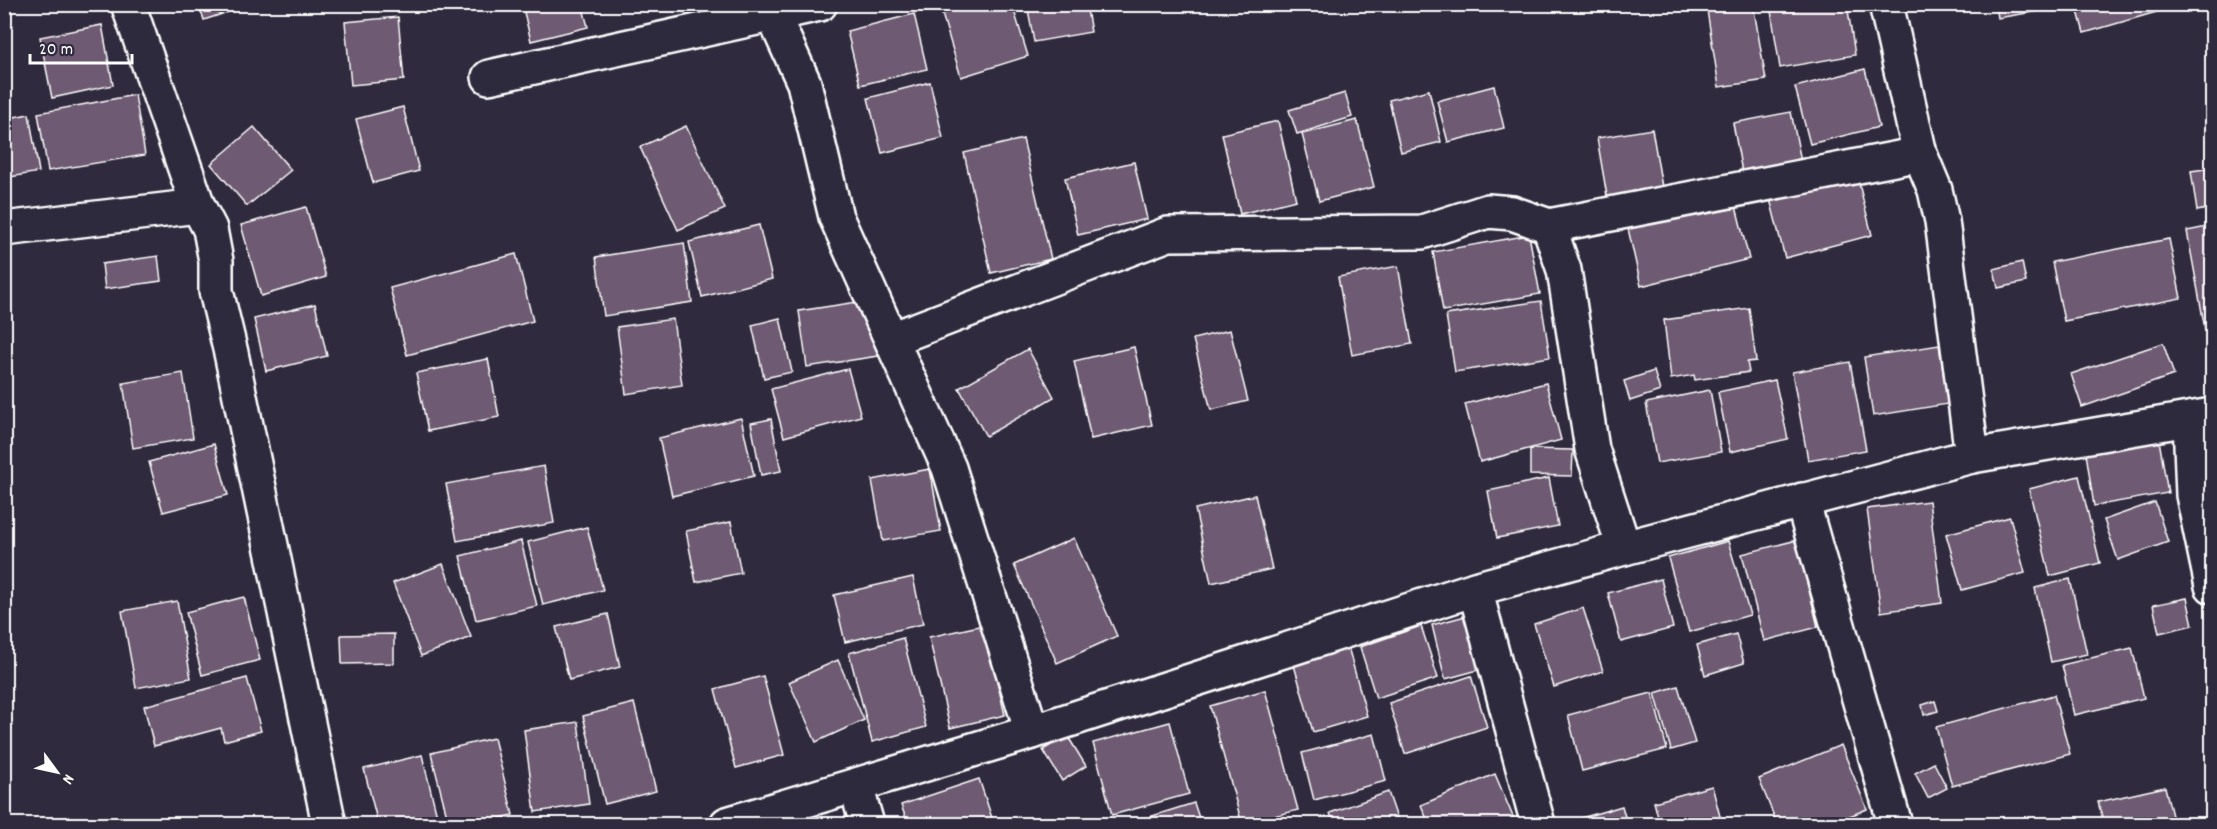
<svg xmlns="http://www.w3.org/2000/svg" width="2217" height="829" font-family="Dekko,sans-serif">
<rect width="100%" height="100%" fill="#2f2a3d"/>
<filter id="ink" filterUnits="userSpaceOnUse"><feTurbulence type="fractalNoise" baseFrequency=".0167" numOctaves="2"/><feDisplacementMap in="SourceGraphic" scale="12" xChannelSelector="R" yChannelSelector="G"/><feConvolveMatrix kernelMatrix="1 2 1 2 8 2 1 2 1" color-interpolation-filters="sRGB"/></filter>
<g filter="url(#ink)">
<g fill="#6e5a72" stroke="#fff" stroke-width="1.5">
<path d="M 199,4 L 252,4 L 204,20 Z"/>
<path d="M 522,4 L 582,4 L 588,27 L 531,41 Z"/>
<path d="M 973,4 L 1012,4 L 1028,56 L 961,77 L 942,14 Z"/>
<path d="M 1027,4 L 1086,4 L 1091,32 L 1034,42 Z"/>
<path d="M 1741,4 L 1753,4 L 1766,80 L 1719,87 L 1707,10 Z"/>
<path d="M 1770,4 L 1847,4 L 1855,55 L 1780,68 Z"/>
<path d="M 1996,4 L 2068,4 L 2068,6 L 1998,18 Z"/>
<path d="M 2076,4 L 2184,4 L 2084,33 Z"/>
<path d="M 914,14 L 927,69 L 860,85 L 847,31 Z"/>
<path d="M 398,17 L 404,80 L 351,85 L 345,22 Z"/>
<path d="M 102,25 L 113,85 L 52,98 L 40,37 Z"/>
<path d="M 1865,69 L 1879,127 L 1810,144 L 1795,87 Z"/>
<path d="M 930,82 L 943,138 L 882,153 L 868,98 Z"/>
<path d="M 1494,86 L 1504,128 L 1448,142 L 1437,101 Z"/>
<path d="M 1429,90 L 1441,142 L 1401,152 L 1389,100 Z"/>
<path d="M 1345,93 L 1352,117 L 1297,134 L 1289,110 Z"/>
<path d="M 135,95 L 145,155 L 48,171 L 38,113 Z"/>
<path d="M 403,107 L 419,171 L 373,183 L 356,119 Z"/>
<path d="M 1791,112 L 1803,171 L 1744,183 L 1733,123 Z"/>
<path d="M 29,114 L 39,172 L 4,178 L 4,119 Z"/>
<path d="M 1357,120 L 1374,187 L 1319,201 L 1302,134 Z"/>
<path d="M 1278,121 L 1296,200 L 1240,214 L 1222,134 Z"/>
<path d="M 686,126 L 725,209 L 678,230 L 640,147 Z"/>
<path d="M 254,127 L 291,170 L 247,206 L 211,164 Z"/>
<path d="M 1652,129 L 1663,193 L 1608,202 L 1597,138 Z"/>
<path d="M 1023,139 L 1051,259 L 991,273 L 964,153 Z"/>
<path d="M 1134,162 L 1147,219 L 1078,235 L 1065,178 Z"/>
<path d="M 2212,168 L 2212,208 L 2197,211 L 2191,171 Z"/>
<path d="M 1856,172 L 1872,235 L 1785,258 L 1769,195 Z"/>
<path d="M 1734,198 L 1749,259 L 1641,286 L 1627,224 Z"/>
<path d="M 306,207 L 326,277 L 261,296 L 241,225 Z"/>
<path d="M 759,225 L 772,279 L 702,297 L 689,242 Z"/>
<path d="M 2212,226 L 2212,350 L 2209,351 L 2187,231 Z"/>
<path d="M 1529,235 L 1540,294 L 1443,311 L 1433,252 Z"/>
<path d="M 2169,239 L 2181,298 L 2064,321 L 2052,262 Z"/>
<path d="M 684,243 L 692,302 L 604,316 L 596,257 Z"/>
<path d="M 516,254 L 533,321 L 407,355 L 390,288 Z"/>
<path d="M 158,256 L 161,281 L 105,289 L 102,264 Z"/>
<path d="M 2022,262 L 2026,282 L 1998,288 L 1994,269 Z"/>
<path d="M 1398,266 L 1412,344 L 1352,355 L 1338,277 Z"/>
<path d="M 870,300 L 878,356 L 807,367 L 799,311 Z"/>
<path d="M 1541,301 L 1550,357 L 1455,372 L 1446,315 Z"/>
<path d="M 315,304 L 327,356 L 266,371 L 254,319 Z"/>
<path d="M 1749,308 L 1756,361 L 1747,362 L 1749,372 L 1695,380 L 1694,375 L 1671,379 L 1664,320 Z"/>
<path d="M 780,318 L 792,372 L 764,378 L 752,325 Z"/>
<path d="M 673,319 L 682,385 L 626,394 L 617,327 Z"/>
<path d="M 1230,330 L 1248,401 L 1211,410 L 1193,339 Z"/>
<path d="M 2163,343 L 2174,375 L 2082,407 L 2071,374 Z"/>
<path d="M 1939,345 L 1948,404 L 1873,416 L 1864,357 Z"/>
<path d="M 1134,347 L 1152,425 L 1091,439 L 1074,361 Z"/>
<path d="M 1028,349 L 1054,397 L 986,436 L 959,388 Z"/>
<path d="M 488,359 L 499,417 L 428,431 L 416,373 Z"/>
<path d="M 1850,362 L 1866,450 L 1808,460 L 1792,372 Z"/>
<path d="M 848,369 L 861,416 L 784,437 L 771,389 Z"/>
<path d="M 1654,371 L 1660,391 L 1630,401 L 1624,381 Z"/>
<path d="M 183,373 L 193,438 L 133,448 L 123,383 Z"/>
<path d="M 1775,380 L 1788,439 L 1730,452 L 1718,392 Z"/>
<path d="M 1546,383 L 1561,440 L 1480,462 L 1465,404 Z"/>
<path d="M 1710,390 L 1721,452 L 1657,463 L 1646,403 Z"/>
<path d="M 741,418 L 754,476 L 672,496 L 659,438 Z"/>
<path d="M 771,419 L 781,471 L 761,475 L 751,423 Z"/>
<path d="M 2159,440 L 2168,493 L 2094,506 L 2086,453 Z"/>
<path d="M 214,444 L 228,495 L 163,512 L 149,462 Z"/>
<path d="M 1530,449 L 1573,450 L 1572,476 L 1530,475 Z"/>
<path d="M 544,466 L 554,523 L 457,541 L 446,484 Z"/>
<path d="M 930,469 L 941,531 L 883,541 L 872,480 Z"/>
<path d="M 2079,476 L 2100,563 L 2050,576 L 2029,489 Z"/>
<path d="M 1549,478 L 1558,526 L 1497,538 L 1488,491 Z"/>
<path d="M 1255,495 L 1272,569 L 1211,583 L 1195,509 Z"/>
<path d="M 1929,501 L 1942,603 L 1881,612 L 1867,509 Z"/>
<path d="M 2155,502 L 2168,542 L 2118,560 L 2104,520 Z"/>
<path d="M 2010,517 L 2025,573 L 1962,590 L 1946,534 Z"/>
<path d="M 731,522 L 741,573 L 696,582 L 686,531 Z"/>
<path d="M 587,527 L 603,590 L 543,605 L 528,542 Z"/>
<path d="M 1074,538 L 1117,636 L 1057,663 L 1014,565 Z"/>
<path d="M 1797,540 L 1818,627 L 1764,641 L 1742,554 Z"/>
<path d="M 521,541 L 537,606 L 476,620 L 460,556 Z"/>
<path d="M 1728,541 L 1750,615 L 1689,632 L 1668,558 Z"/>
<path d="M 443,564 L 471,637 L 421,656 L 393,583 Z"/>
<path d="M 913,577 L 923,624 L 845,642 L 834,595 Z"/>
<path d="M 1661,579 L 1673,628 L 1621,642 L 1608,593 Z"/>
<path d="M 2070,579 L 2087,654 L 2051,662 L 2035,588 Z"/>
<path d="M 244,597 L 260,660 L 202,675 L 186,612 Z"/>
<path d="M 2187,598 L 2193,625 L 2159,633 L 2153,605 Z"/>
<path d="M 177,601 L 191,678 L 136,688 L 122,611 Z"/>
<path d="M 1583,608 L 1603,671 L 1554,687 L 1534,624 Z"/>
<path d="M 608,614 L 620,667 L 569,680 L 556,627 Z"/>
<path d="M 1469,615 L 1482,669 L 1445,679 L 1432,625 Z"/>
<path d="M 984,625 L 1005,715 L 950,728 L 929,637 Z"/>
<path d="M 1421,626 L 1438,678 L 1376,698 L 1360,647 Z"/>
<path d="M 394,634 L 394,663 L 342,664 L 341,635 Z"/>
<path d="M 1736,634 L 1744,663 L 1705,675 L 1697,645 Z"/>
<path d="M 903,638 L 926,727 L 872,742 L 849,653 Z"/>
<path d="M 1347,643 L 1367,716 L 1313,732 L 1292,658 Z"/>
<path d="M 2132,648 L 2144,698 L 2074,715 L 2062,665 Z"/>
<path d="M 838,660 L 864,720 L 816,742 L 789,682 Z"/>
<path d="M 763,676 L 784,755 L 736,768 L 715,689 Z"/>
<path d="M 1471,676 L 1487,727 L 1405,754 L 1389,703 Z"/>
<path d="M 247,678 L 261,731 L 224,741 L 221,728 L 154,746 L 144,706 Z"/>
<path d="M 1678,686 L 1695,743 L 1671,750 L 1655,693 Z"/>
<path d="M 1265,690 L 1298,810 L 1242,824 L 1210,706 Z"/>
<path d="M 1652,693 L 1667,749 L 1582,771 L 1568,715 Z"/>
<path d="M 2054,695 L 2070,754 L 1952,786 L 1936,727 Z"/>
<path d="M 1935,701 L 1938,711 L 1924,715 L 1922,705 Z"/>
<path d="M 634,703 L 656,791 L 605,804 L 583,716 Z"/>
<path d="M 578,722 L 589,804 L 535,812 L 524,730 Z"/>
<path d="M 1170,722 L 1189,794 L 1112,815 L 1093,743 Z"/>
<path d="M 1374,734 L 1386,781 L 1314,800 L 1302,753 Z"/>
<path d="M 1067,735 L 1086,766 L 1062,781 L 1043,750 Z"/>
<path d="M 494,738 L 513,815 L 475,824 L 449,824 L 431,753 Z"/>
<path d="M 1841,745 L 1867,809 L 1830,824 L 1805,824 L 1804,820 L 1794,824 L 1777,824 L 1759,779 Z"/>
<path d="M 422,755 L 439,824 L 378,824 L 364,769 Z"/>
<path d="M 1934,763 L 1947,788 L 1928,798 L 1915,773 Z"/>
<path d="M 1495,774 L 1516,824 L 1429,824 L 1421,805 Z"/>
<path d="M 979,779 L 994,824 L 908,824 L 901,805 Z"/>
<path d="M 1712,786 L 1722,824 L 1660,824 L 1654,802 Z"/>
<path d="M 2165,787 L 2174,824 L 2104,824 L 2098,802 Z"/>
<path d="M 1388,792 L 1399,824 L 1334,824 L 1330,813 Z"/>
<path d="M 1194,803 L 1201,824 L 1127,824 Z"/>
<path d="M 1622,806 L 1627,824 L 1569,824 L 1568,822 Z"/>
</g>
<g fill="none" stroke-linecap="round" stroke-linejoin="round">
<defs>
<g id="minor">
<path d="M 128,4 L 198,206 L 210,229 L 216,261 L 216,291 L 231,353 L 329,824"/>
<path d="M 768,4 L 804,83 L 836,217 L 949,468 L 1032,732"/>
<path d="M 1886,4 L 1920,154 L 1935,190 L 1942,221 L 1972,456"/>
<path d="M 489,77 L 820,4"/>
<path d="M 1549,226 L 1920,154"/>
<path d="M 4,229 L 198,206"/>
<path d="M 892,339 L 1168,234 L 1422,232 L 1488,211 L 1512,213 L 1549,226 L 1564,270 L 1592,449 L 1624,548"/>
<path d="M 2190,420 L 2193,495 L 2212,586"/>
<path d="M 1802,500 L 1895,824"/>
<path d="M 1475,589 L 1538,824"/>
<path d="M 856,786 L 867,824"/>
<path d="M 727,824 L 1032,732 L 1475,589 L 1624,548 L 1972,456 L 2212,415"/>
</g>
</defs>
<use href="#minor" stroke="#fff" stroke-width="38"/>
<use href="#minor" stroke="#2f2a3d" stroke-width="33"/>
</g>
</g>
<rect width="2217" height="829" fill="none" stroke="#2f2a3d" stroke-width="24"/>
<rect x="12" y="12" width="2193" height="805" fill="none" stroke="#fff" stroke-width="2" filter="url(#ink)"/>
<g transform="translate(57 772) rotate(123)" stroke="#2f2a3d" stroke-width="4.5" paint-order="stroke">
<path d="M0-4.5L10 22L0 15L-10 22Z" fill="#ffffff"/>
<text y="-9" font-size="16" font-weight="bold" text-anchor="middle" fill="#ffffff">N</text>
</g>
<path d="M30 54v9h102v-9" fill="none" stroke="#ffffff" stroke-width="3"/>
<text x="39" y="54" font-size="18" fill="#ffffff" stroke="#2f2a3d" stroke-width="4.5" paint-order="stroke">20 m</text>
</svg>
